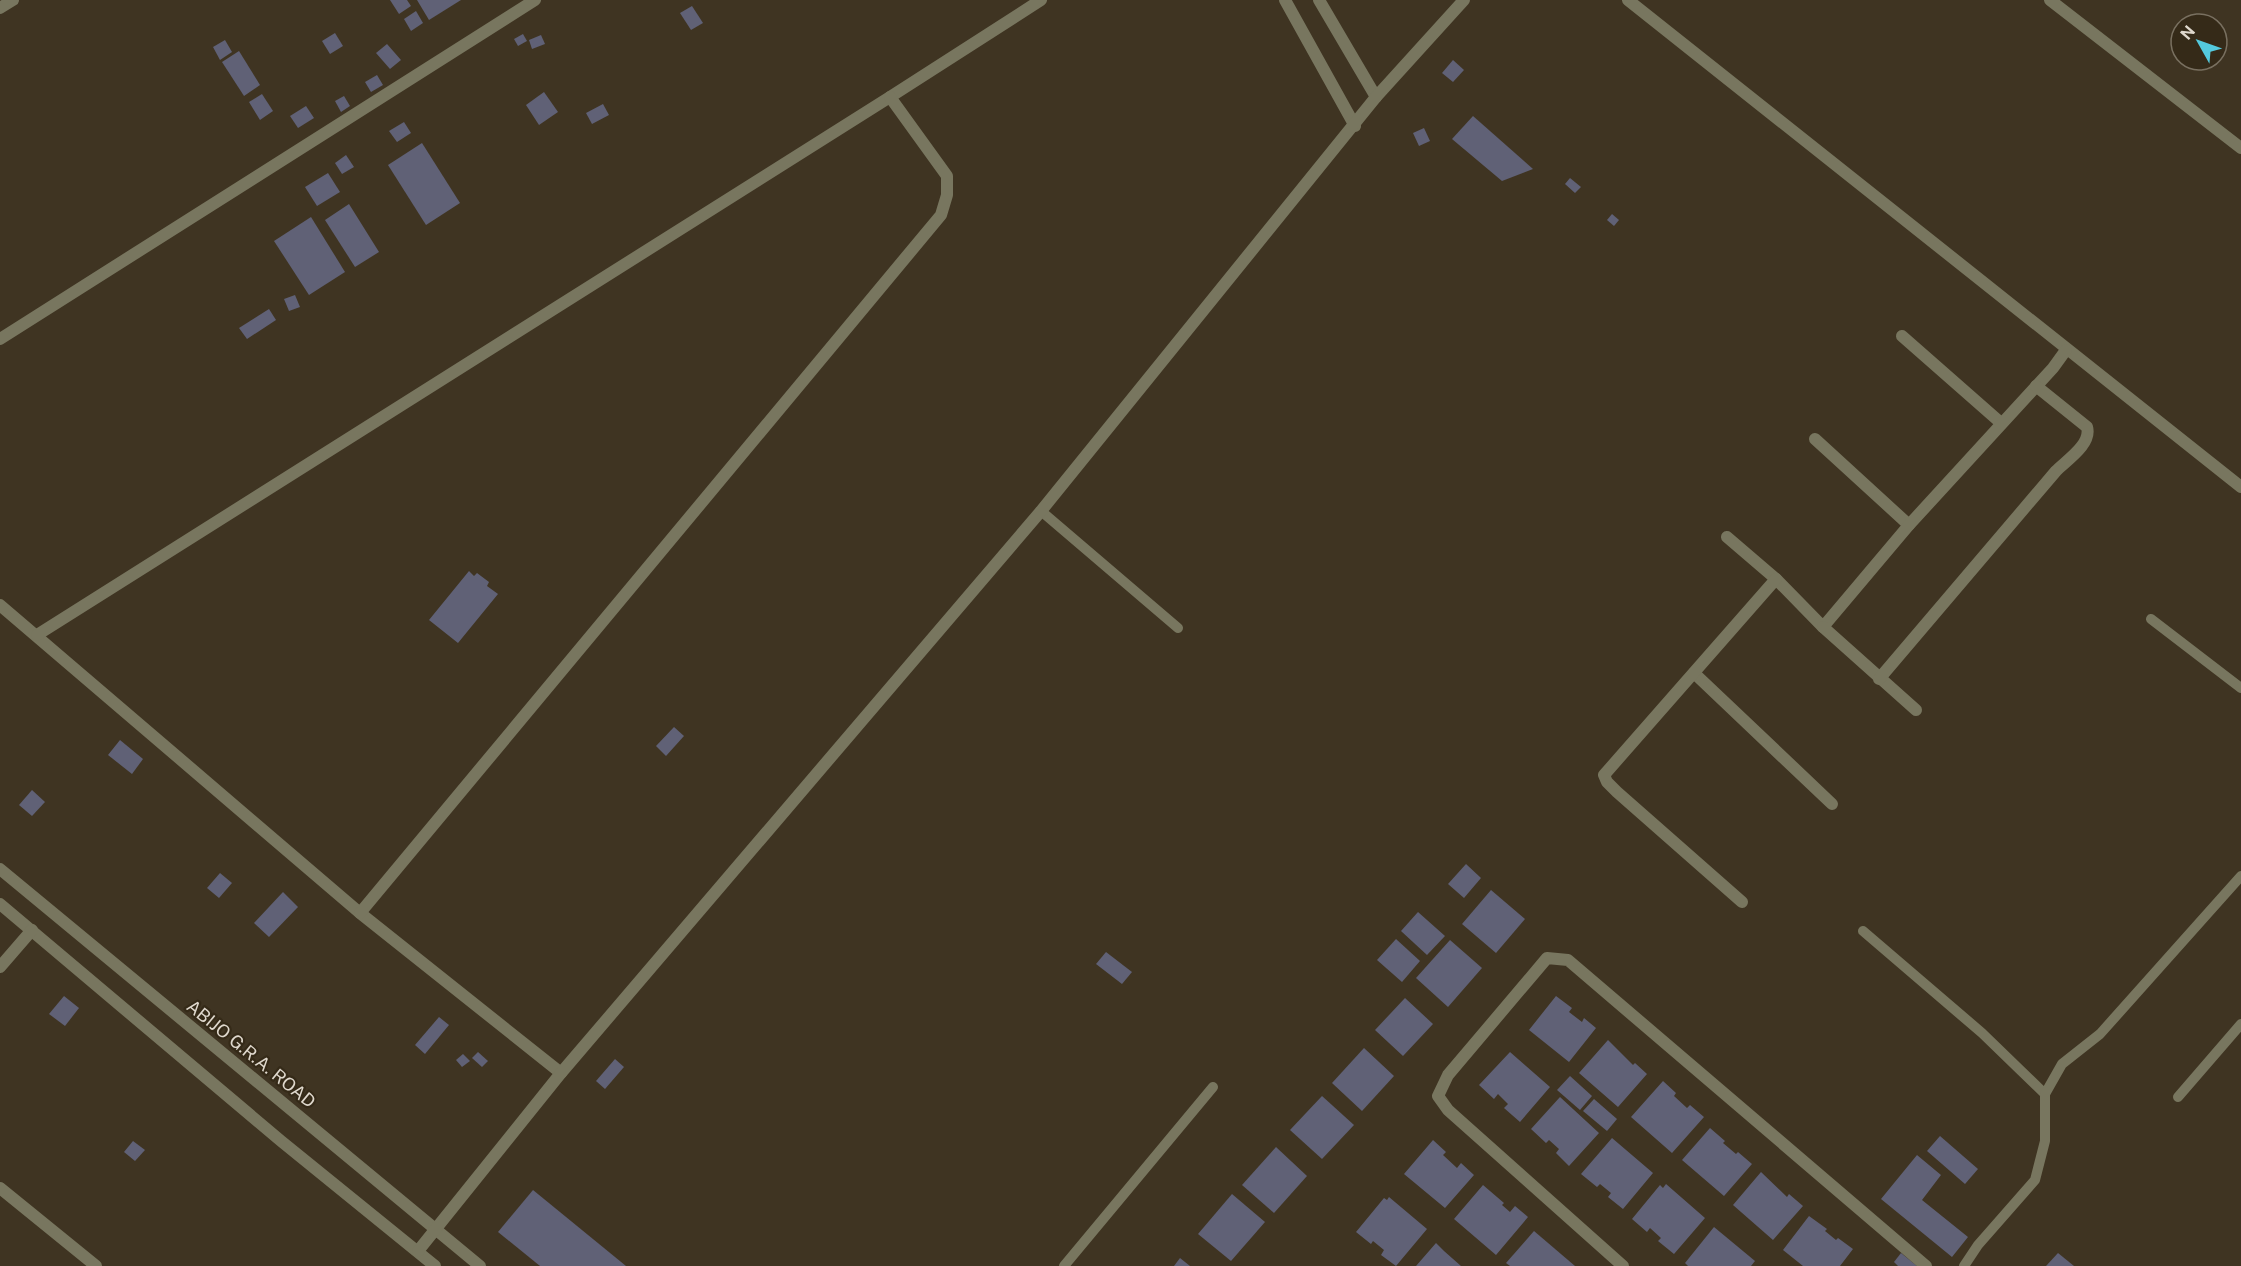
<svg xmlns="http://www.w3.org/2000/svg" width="2241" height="1266" font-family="'Public Sans',sans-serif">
<rect width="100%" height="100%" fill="#3f3422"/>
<g fill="#606176">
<path d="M 390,0 L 407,0 L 411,6 L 399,14 Z"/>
<path d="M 417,0 L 461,0 L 429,20 Z"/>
<path d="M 692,6 L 703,23 L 691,30 L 680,13 Z"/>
<path d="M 416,11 L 423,23 L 411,31 L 404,19 Z"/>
<path d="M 335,33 L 343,46 L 330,54 L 322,41 Z"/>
<path d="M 523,34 L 527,41 L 518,46 L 514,39 Z"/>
<path d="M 541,35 L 545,44 L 532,49 L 529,40 Z"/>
<path d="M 225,40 L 232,52 L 220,60 L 213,47 Z"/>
<path d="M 387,44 L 401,60 L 390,69 L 376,53 Z"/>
<path d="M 239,51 L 260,85 L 244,96 L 222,62 Z"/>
<path d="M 1453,60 L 1464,70 L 1453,82 L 1442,73 Z"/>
<path d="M 377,75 L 383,85 L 371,92 L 365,82 Z"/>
<path d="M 544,92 L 558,112 L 539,125 L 526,105 Z"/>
<path d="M 262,94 L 273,111 L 260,120 L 249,102 Z"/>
<path d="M 344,96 L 350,106 L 341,112 L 335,101 Z"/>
<path d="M 603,104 L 609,115 L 592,124 L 586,113 Z"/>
<path d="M 306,106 L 314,118 L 298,128 L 290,116 Z"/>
<path d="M 1473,116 L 1533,169 L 1502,181 L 1452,139 Z"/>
<path d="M 404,122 L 411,133 L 397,142 L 389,131 Z"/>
<path d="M 1424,128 L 1430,141 L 1419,146 L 1413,133 Z"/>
<path d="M 422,143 L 460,203 L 426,225 L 388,165 Z"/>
<path d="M 346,155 L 354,167 L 342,174 L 335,163 Z"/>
<path d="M 328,173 L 340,192 L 317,206 L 305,187 Z"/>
<path d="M 1570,178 L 1581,187 L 1575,193 L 1565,184 Z"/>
<path d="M 349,204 L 379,252 L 355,267 L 325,220 Z"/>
<path d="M 1612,214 L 1619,220 L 1614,226 L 1607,220 Z"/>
<path d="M 311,217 L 345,272 L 309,295 L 274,241 Z"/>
<path d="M 295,295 L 300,307 L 289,311 L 284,299 Z"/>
<path d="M 269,309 L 276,320 L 247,339 L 239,328 Z"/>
<path d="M 469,571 L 474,576 L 477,573 L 489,582 L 487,586 L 498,594 L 458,643 L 429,620 Z"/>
<path d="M 674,727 L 684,736 L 666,756 L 656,746 Z"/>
<path d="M 120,740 L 143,759 L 132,774 L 108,755 Z"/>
<path d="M 32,790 L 45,802 L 32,816 L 19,805 Z"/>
<path d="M 1466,864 L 1481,878 L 1464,898 L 1448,884 Z"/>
<path d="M 220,873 L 232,883 L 219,898 L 207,888 Z"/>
<path d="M 1491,890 L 1525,919 L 1496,953 L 1462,924 Z"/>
<path d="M 283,892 L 298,907 L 269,937 L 254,923 Z"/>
<path d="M 1418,912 L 1445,936 L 1427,955 L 1401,931 Z"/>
<path d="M 1396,939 L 1420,961 L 1402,982 L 1377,960 Z"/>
<path d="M 1450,940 L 1482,968 L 1448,1007 L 1416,978 Z"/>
<path d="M 1106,952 L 1132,972 L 1122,984 L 1096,964 Z"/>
<path d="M 64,996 L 79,1008 L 65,1026 L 49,1014 Z"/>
<path d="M 1556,996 L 1572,1008 L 1569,1012 L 1582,1022 L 1584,1018 L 1596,1028 L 1569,1062 L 1529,1030 Z"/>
<path d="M 1405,998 L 1433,1024 L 1403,1056 L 1375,1030 Z"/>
<path d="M 439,1017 L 449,1025 L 425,1054 L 415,1045 Z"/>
<path d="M 1608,1040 L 1633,1065 L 1635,1063 L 1647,1074 L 1618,1107 L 1579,1073 Z"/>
<path d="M 1364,1048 L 1394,1076 L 1362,1111 L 1332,1083 Z"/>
<path d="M 478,1052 L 488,1061 L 482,1067 L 472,1058 Z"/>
<path d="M 1510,1052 L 1550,1087 L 1520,1122 L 1504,1108 L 1508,1104 L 1498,1094 L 1494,1099 L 1479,1085 Z"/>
<path d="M 463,1054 L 470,1061 L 462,1067 L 456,1060 Z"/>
<path d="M 615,1059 L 624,1067 L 605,1089 L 596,1081 Z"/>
<path d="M 1570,1076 L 1592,1096 L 1580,1110 L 1557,1090 Z"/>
<path d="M 1663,1081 L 1676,1093 L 1674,1096 L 1687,1108 L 1690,1105 L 1704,1117 L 1672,1153 L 1631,1117 Z"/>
<path d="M 1322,1096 L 1354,1125 L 1322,1159 L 1290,1130 Z"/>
<path d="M 1560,1097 L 1599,1133 L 1569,1166 L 1556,1153 L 1559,1149 L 1549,1140 L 1546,1143 L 1531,1129 Z"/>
<path d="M 1594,1099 L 1617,1119 L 1607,1131 L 1583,1111 Z"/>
<path d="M 1710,1128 L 1725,1141 L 1723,1143 L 1736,1154 L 1738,1152 L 1752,1164 L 1724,1196 L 1682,1160 Z"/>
<path d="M 1940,1136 L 1978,1169 L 1965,1184 L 1927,1151 Z"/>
<path d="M 1612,1138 L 1653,1173 L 1623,1209 L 1608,1197 L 1611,1193 L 1600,1184 L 1597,1187 L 1581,1174 Z"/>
<path d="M 1433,1140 L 1446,1152 L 1443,1155 L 1457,1168 L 1461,1163 L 1474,1175 L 1445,1208 L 1404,1174 Z"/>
<path d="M 133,1141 L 145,1150 L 135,1161 L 124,1152 Z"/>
<path d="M 1276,1147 L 1307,1176 L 1274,1213 L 1242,1185 Z"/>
<path d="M 1917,1155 L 1941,1175 L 1922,1200 L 1968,1237 L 1952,1257 L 1881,1199 Z"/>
<path d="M 1761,1172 L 1787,1197 L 1789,1194 L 1803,1206 L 1773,1240 L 1733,1205 Z"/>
<path d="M 1666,1184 L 1705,1218 L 1674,1254 L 1658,1241 L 1661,1238 L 1650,1228 L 1647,1232 L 1632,1219 L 1660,1185 L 1663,1188 Z"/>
<path d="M 1483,1185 L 1504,1203 L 1502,1205 L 1510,1212 L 1515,1206 L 1528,1217 L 1496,1255 L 1454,1219 Z"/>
<path d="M 533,1190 L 626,1266 L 540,1266 L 498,1232 Z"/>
<path d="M 1232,1194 L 1265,1222 L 1231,1261 L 1198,1234 Z"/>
<path d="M 1389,1197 L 1427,1229 L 1396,1266 L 1381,1255 L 1384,1250 L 1373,1241 L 1371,1244 L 1356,1232 L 1384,1198 L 1387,1200 Z"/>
<path d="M 1809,1216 L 1827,1229 L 1825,1231 L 1836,1240 L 1838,1238 L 1853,1249 L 1840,1266 L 1803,1266 L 1783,1250 Z"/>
<path d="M 1714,1227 L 1755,1261 L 1751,1266 L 1688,1266 L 1685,1263 Z"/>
<path d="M 1534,1231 L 1575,1266 L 1510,1266 L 1506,1263 Z"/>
<path d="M 1436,1243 L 1444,1251 L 1461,1266 L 1416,1266 Z"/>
<path d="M 1901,1253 L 1917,1266 L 1898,1266 L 1894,1262 Z"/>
<path d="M 2058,1253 L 2074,1266 L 2046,1266 Z"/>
<path d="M 1180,1258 L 1190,1266 L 1174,1266 Z"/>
</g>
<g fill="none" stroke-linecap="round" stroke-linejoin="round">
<g stroke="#78765f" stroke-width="10">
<path d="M 1041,511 L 1178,628"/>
<path d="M 2151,619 L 2241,688"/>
<path d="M 1863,931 L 1982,1033 L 2045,1094"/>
<path d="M 2178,1097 L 2241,1024"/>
<path d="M 1064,1266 L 1213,1087"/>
<path d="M 1964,1266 L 1978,1245 L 2035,1180 L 2045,1141 L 2045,1094 L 2062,1064 L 2100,1034 L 2241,876"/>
</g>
<g stroke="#78765f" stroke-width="12">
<path d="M 1285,0 L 1355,126"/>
<path d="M 1319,0 L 1376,97"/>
<path d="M 1628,0 L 2241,487"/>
<path d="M 2050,0 L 2241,148"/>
<path d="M 0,8 L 13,0"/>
<path d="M 1902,336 L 2001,423"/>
<path d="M 0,339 L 535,0"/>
<path d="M 1815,439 L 1909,525"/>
<path d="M 1727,537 L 1776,579 L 1823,627 L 1909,525 L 2053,368 L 2066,350"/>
<path d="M 0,605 L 360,913 L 561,1073"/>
<path d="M 1823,627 L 1916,710"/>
<path d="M 37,635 L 890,97 L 1041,0"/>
<path d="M 1694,673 L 1832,804"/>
<path d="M 1879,679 L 2056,471 C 2067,460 2092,444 2087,427 L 2036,386"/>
<path d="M 0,869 L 480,1266"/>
<path d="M 1742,902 L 1617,792 L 1607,782 L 1604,775 L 1776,579"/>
<path d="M 0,904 L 281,1141 L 435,1266"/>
<path d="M 360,913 L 941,215 L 947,195 L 947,176 L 890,97"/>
<path d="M 0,967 L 32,930"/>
<path d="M 0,1188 L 96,1266"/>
<path d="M 418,1251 L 561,1073 L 1041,511 L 1376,97 L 1464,0"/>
<path d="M 1623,1266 L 1448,1110 L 1438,1096 L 1448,1075 L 1547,958 L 1568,960 L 1926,1266"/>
</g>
</g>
<g text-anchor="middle" stroke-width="4.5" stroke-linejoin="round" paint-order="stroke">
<g font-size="18" fill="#dfd8cd" stroke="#352a18">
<text transform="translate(251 1054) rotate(39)" y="6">ABIJO G.R.A. ROAD</text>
</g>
</g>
<g transform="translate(2199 42) rotate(310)"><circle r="28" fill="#352a18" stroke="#797060" stroke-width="1.5"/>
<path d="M0-4.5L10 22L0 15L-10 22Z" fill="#54cade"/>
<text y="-9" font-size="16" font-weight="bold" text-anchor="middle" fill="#dfd8cd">N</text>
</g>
</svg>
